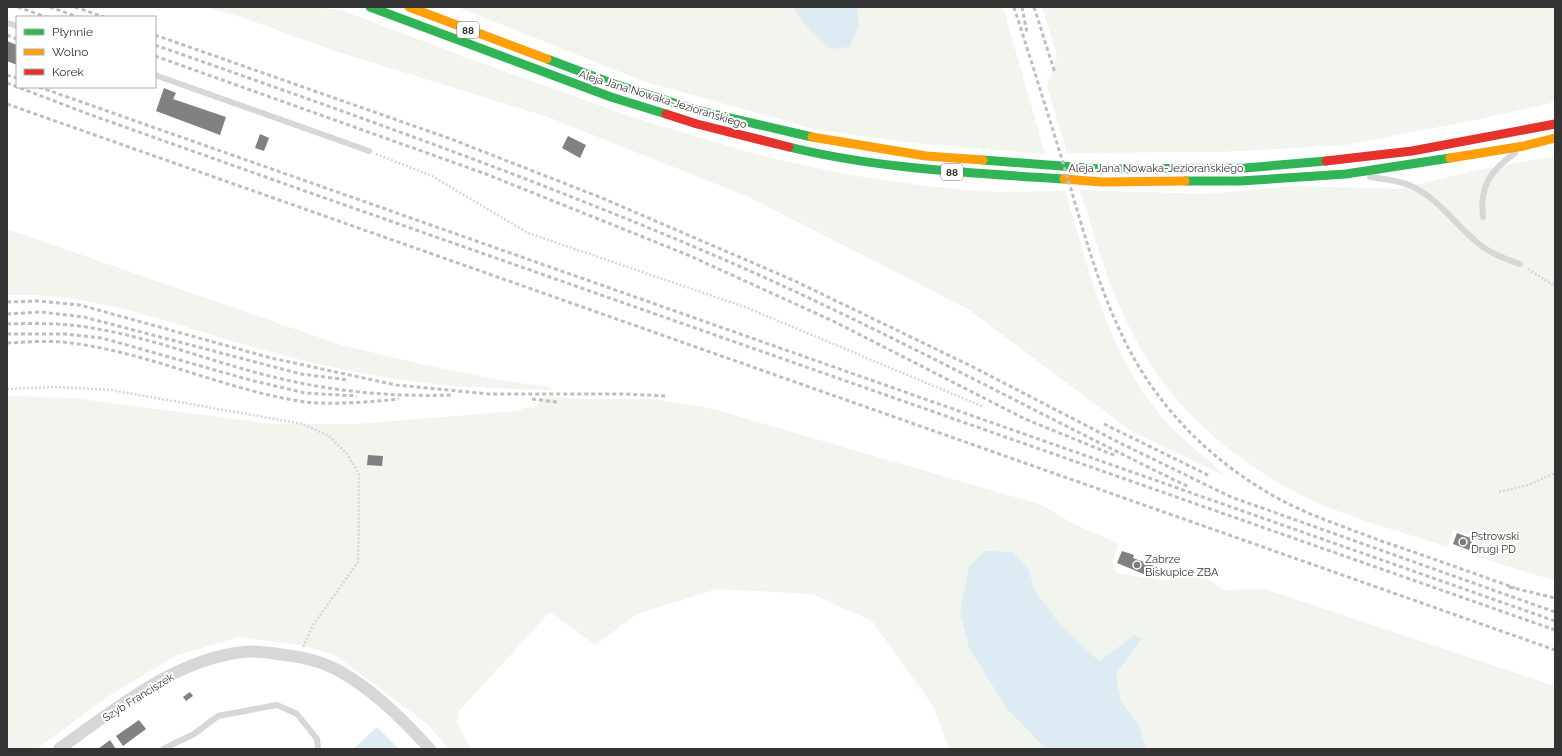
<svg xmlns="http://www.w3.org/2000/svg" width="1562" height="756" font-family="Raleway,sans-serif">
<rect width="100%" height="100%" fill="#fff"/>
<g fill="#f1f5ed">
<path d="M 206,7 L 316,7 L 341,10 L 473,60 L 635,118 L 762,156 L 850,175 L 926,186 L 995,192 L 1065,191 C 1089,270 1108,354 1163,418 C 1182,440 1206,458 1227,477 L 1131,431 L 968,309 L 751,198 L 548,117 L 335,51 L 241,17 Z"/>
<path d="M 457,7 L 793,7 L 805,25 L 859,24 L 857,7 L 1003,7 L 1045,154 L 913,143 L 818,130 L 643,81 Z"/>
<path d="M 1042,7 L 1555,7 L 1555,102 L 1480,119 L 1347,145 L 1220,152 L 1067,153 L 1047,86 L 1057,55 Z"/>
<path d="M 1555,156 L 1555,581 L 1472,555 L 1477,537 L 1453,530 L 1448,547 C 1402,532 1355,520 1311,500 C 1258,476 1196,428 1161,380 C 1147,361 1135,339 1125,318 C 1105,277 1094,233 1080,190 L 1204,194 L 1294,186 L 1400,189 L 1477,170 Z"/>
<path d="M 7,229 L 341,345 L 421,364 L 505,381 L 551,387 L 551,390 C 512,389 473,388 434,384 C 380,378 326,367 274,353 C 186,330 99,291 7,295 Z"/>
<path d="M 7,396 L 73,398 L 271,424 L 357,424 L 517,411 L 527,407 L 534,408 L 546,396 L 582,399 L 652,399 L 710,408 L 1042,505 L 1072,523 L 1119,544 L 1112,562 L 1117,573 L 1168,581 L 1190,567 L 1224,590 L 1265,589 L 1555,686 L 1555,749 L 1146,749 L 1140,727 L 1121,701 L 1116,674 L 1142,639 L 1135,636 L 1099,661 L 1060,624 L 1035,591 L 1029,570 L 960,612 L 969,648 L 1007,709 L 1046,749 L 949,749 L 933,706 L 872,621 L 812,594 L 717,589 L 637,614 L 595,645 L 550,612 L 459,711 L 457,723 L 471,749 L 449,749 L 426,723 L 335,655 L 301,645 L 239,637 L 175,656 L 110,695 L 37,749 L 7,749 Z"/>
</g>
<g fill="#ddebf3">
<path d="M 793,7 L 857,7 L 859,24 L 850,47 L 830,49 L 805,25 Z"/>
<path d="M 985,551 L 1013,552 L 1029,570 L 1035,591 L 1060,624 L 1099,661 L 1135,635 L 1142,639 L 1116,674 L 1121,701 L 1140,727 L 1146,749 L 1046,749 L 1007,709 L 969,648 L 960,612 L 969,566 Z"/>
<path d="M 377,727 L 399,749 L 353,749 Z"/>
</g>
<g fill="#818181">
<path d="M 7,41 L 17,45 L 17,65 L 7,61 Z"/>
<path d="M 164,88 L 176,93 L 173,99 L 226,117 L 220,135 L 156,111 Z"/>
<path d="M 260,134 L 269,138 L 264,151 L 255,148 Z"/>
<path d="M 568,136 L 586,145 L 580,158 L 562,148 Z"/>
<path d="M 368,455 L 383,456 L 382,466 L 367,465 Z"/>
<path d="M 1457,533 L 1473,539 L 1469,550 L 1453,544 Z"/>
<path d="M 1122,551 L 1134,555 L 1133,558 L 1157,567 L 1153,578 L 1117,563 Z"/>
<path d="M 190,692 L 193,696 L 186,701 L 183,697 Z"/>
<path d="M 139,720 L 146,729 L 123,746 L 116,736 Z"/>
<path d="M 110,740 L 116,749 L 98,749 Z"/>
</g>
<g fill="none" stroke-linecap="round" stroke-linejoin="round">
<g stroke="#d6d6d6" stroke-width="2.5" stroke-dasharray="2 2" stroke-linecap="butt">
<path d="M 376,154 L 432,176 L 528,233 L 745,307 L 984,407"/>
<path d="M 1528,269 L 1555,286"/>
<path d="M 7,389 L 56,387 L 111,390 L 303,424 L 329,436 L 347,454 L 359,474 L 359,518 L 358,562 L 313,625 L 303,647"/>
<path d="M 1499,492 L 1528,485 L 1555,473"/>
</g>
<g stroke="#d7d7d7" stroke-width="6">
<path d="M 7,23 L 17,26"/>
<path d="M 155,75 L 369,151"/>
<path d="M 1370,177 C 1383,179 1397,180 1409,185 C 1438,197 1455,225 1479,244 C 1491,254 1506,259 1520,264"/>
<path d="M 1483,217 C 1479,186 1491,170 1515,153"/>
<path d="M 163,749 L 194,734 L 218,716 L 277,705 L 297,714 L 317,739 L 318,749"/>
</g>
<path stroke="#d7d7d7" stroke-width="12" d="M 59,749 C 114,710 172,661 242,652 C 254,650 271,653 284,655 C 303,657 324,662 341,672 C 376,692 403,720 430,749"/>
<g stroke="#30b455" stroke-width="9">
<path d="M 370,7 L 611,97 L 666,114"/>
<path d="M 547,59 L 614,84 L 700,111 L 812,137"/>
<path d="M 789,147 C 879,169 972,173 1064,179"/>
<path d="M 983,160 L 1100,169 L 1245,168 L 1326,161"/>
<path d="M 1185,181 L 1240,181 L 1346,174 L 1450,158"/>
</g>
<g stroke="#ff9f0a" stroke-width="9">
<path d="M 409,7 L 547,59"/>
<path d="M 812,137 L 926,156 L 983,160"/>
<path d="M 1450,158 L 1524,146 L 1555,138"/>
<path d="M 1064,179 L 1102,182 L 1185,181"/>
</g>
<g stroke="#e5322d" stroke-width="9">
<path d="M 666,114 L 697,124 L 789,147"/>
<path d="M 1326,161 L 1412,151 L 1555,124"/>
</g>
<g stroke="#bebebe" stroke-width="3" stroke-dasharray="4 3" stroke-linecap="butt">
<path d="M 18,7 L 46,17"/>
<path d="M 50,7 L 78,17"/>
<path d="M 75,7 L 104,17"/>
<path d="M 1014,7 C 1033,67 1052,126 1070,186 C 1085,236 1099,288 1122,335 C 1155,406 1212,463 1281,500 C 1313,517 1348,528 1381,541 C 1426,556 1470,572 1515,588"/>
<path d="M 1022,7 L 1027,33"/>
<path d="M 1034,7 L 1055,73"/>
<path d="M 7,35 L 17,39"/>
<path d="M 155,35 L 451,139 L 602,198 L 795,281 L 971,366 L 1120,443 L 1231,497 L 1555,612"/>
<path d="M 155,45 C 349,113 543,181 732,263 C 887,331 1036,413 1189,487"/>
<path d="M 155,56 L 486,174 L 688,255 L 835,322 L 1025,419 L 1116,456"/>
<path d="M 7,75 L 17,78"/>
<path d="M 7,83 L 91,115 L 305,191 L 1555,630"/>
<path d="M 39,87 L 1555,621"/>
<path d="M 7,104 L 1555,650"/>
<path d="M 7,302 L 38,301 L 80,305 L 271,358 L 396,385 L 489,394 L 625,394 L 665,396"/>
<path d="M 7,314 L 41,312 L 84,317 L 301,374 L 348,380"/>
<path d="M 7,324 C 37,323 68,323 98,329 C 160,340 220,365 282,379 C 337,392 395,397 451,395"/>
<path d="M 7,334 L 65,334 L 102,338 L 250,380 L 305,393 L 357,396"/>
<path d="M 7,343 C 28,342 50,340 71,343 C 151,353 225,390 305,402 C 332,405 372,402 399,399"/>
<path d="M 532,399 L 557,402"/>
<path d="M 1104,424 L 1210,476"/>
<path d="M 1509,587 L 1555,598"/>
</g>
</g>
<g fill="#7a7a7a" stroke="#fff" stroke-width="1.5">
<circle cx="1463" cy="542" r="4"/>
<circle cx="1137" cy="565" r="4"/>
</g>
<g text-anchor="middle" stroke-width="4" stroke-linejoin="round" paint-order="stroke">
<g fill="#fff" stroke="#707070" stroke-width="1">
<rect x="457" y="22" width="22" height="16" rx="3"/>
<rect x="941" y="164" width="22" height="16" rx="3"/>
</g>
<g font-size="10" font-weight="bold" fill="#333">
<text x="468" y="34">88</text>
<text x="952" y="176">88</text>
</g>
<g font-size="11" fill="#333" stroke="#fff">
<text transform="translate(663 99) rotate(17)" y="4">Aleja Jana Nowaka-Jeziorańskiego</text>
<text x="1156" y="172">Aleja Jana Nowaka-Jeziorańskiego</text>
<text transform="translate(138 697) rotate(-32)" y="4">Szyb Franciszek</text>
</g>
<g font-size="11" fill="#333" stroke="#fff" text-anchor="start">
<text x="1471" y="540">Pstrowski<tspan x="1471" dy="13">Drugi PD</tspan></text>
<text x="1145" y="563">Zabrze<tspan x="1145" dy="13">Biskupice ZBA</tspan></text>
</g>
</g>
<rect width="1562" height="756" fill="none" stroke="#333333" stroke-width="16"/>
<rect x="16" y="16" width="140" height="72" fill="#ffffff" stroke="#adadad"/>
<rect x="24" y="29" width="20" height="6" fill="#30b455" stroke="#adadad"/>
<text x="52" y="36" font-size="12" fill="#333333">Płynnie</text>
<rect x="24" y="49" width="20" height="6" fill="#ff9f0a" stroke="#adadad"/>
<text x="52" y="56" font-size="12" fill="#333333">Wolno</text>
<rect x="24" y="69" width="20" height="6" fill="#e5322d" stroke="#adadad"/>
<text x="52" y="76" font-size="12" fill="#333333">Korek</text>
</svg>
